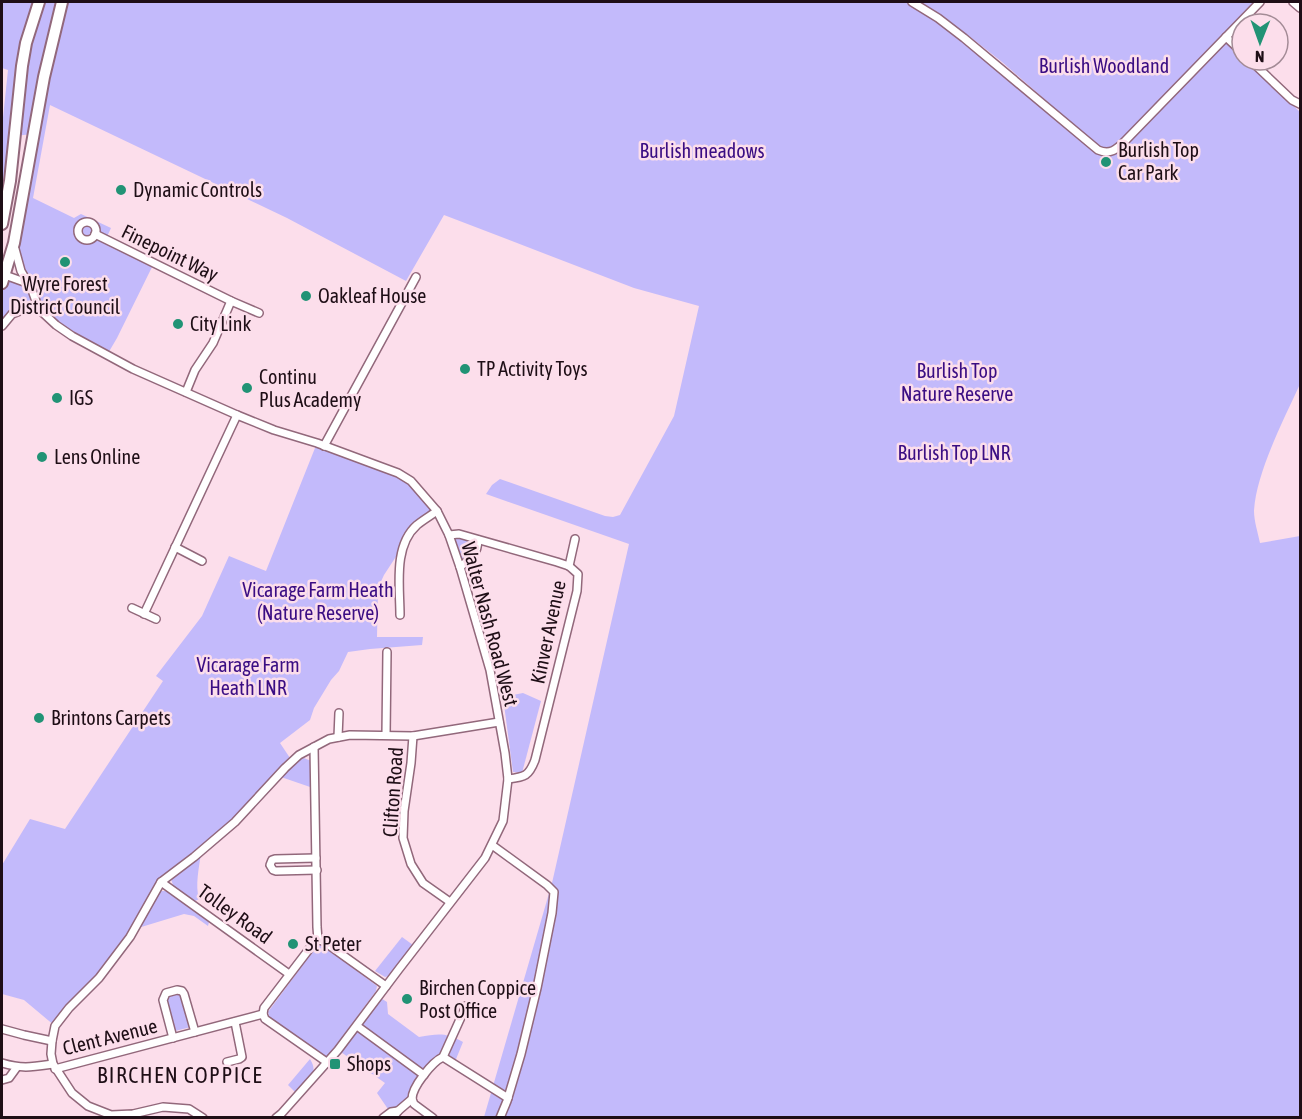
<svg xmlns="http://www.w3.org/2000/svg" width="1302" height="1119" font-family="'Asap Condensed',sans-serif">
<rect width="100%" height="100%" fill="#fcdeeb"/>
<g fill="#c3bafb">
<path d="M 2,2 L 1255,2 L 1123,139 L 1110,150 L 1102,149 L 1089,138 L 1002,62 L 969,36 L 964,42 L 1100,155 L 1112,152 L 1113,155 L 1118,151 L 1226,41 L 1242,56 L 1242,60 L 1246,60 L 1300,112 L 1300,384 C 1284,419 1256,473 1254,511 C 1254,521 1258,533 1260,543 L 1300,536 L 1300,1117 L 484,1117 L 552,883 L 629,544 L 486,494 L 492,485 L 500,479 L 605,516 L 613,517 L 620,515 L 674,416 L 699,306 L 634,288 L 444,215 L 406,281 L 287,218 L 50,105 L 33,198 L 74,218 L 81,214 L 111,228 L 106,239 L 154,263 L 117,338 L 107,355 L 72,336 L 37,304 L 12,314 L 2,326 L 2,283 L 4,275 L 27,283 L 15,255 L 33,134 L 14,136 L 2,224 L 2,127 L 8,70 L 2,68 Z"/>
<path d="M 317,443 L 398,473 L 437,511 L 416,526 L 384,575 L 378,588 L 377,637 L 423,637 L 422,645 L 370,649 L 348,652 L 339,671 L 331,680 L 314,708 L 310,720 L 280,743 L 290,758 L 235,822 L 161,882 L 129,937 L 55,1026 L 24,1000 L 2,994 L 2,865 L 30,819 L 65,829 L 163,681 L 156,676 L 202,616 L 229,556 L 266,571 Z"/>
<path d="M 459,534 L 478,540 L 478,547 L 460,567 L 449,537 Z"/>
<path d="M 523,693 L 541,701 L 522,773 L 513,772 L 503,697 Z"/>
<path d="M 304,758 L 311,761 L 313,788 L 281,777 L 297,760 Z"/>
<path d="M 201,853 C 199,868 195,885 199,899 L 193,902 L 174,888 L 171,879 L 173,875 Z"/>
<path d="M 162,891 L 167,891 L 209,922 L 208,926 L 194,916 L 184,914 L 138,928 L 158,893 Z"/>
<path d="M 402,937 L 413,945 L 389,976 L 385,977 L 375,971 Z"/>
<path d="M 322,945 L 377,986 L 376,991 L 329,1055 L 327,1057 L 270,1019 L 268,1012 L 316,947 Z"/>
<path d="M 180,993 L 191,1027 L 175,1031 L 166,999 L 168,995 Z"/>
<path d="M 379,997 L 387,1002 L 388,1014 L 419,1037 C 438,1034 445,1032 463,1042 L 454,1064 L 443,1057 L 393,1117 L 383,1117 L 390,1112 L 377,1093 L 385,1083 L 338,1050 Z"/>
<path d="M 310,1059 C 320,1075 307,1081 296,1093 L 288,1085 Z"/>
</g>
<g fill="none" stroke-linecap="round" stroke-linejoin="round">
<defs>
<g id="minor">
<path d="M 912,2 L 938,18 L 964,38 L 1098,150 C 1110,155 1116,150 1125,141 L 1260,2"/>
<path d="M 1293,2 L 1300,8"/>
<path d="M 1226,37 L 1242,52"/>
<path d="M 1250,60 L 1292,100 L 1300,104"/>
<circle cx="87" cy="231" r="9"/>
<path d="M 95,234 L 231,301 L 259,313"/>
<path d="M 15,249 L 21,271 L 32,290 L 37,304 L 42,312 L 56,325 L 72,336 L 133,369 L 237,415 L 274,430 L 317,443 L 379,466 L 398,473 L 411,481 L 437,511 L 449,535 L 460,567 L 490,670 L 505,753 L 508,779 L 503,821 L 485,858 L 399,969 L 338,1050 L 281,1114 L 276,1118"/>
<path d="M 2,274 L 27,283"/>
<path d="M 2,326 L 12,314 L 37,304"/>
<path d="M 186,392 L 195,370 L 213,343 L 231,301"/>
<path d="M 324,446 L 416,277"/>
<path d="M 449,535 L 459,534 L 557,562 L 569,566 L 578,574 L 577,591 L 535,760 C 529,776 525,777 508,779"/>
<path d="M 175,547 L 202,561"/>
<path d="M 569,566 L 575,539"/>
<path d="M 460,567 C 472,557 477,556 478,540"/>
<path d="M 132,608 L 156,619"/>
<path d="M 144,614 L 237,415"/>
<path d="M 400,615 C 400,587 393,546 417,525 C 423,520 430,516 437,511"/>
<path d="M 386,735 L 387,652"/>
<path d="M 413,736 L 411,763 L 404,811 L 403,838 L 411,864 L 423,883 L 450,902"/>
<path d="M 338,737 L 339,713"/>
<path d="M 314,747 L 317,927 L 318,940"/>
<path d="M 492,845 L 547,885 L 554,892 L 552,913 L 537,988 L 521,1054 L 507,1101 L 500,1118"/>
<path d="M 316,858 L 275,859 L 272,860 L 270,865 L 273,870 L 276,871 L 317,870"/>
<path d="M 161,882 L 289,974"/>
<path d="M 357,1026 L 424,1075"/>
<path d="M 2,1029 L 24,1035 L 52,1041"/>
<path d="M 173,1038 L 163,1000 L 166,993 L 177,990 L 182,991 L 184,994 L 195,1032"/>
<path d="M 443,1057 L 508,1098"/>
<path d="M 227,1062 L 239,1059 L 242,1057 L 235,1022"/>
<path d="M 2,1063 C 22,1069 32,1067 53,1064"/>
<path d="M 328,1063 L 265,1019 L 263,1014 L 264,1008 L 313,944 L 318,940 L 323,941 L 386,986"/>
<path d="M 55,1069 L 263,1014"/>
<path d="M 2,1080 L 9,1078 L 17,1067"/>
<path d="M 412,1099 L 414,1104 L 433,1118"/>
<path d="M 203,1118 L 189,1109 L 163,1107 L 133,1114 L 111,1115 L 88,1106 L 72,1093 L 53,1064 L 51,1054 L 52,1041 L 55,1026 L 69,1008 L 99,978 L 130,937 L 161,882 L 194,857 L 235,822 L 285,768 L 299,755 L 329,739 L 350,735 L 413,736 L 499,722"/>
<path d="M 383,1118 L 391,1112 L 398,1111"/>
<path d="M 393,1118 L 398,1111 L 412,1099 C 412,1087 432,1062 443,1057 L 466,1006"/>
</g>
<g id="primary">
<path d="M 2,224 L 10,181 L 22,66 L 26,43 L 39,2"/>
<path d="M 2,283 L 14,243 L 44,77 L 62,2"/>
</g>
</defs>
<use href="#minor" stroke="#92687b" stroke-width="10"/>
<use href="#primary" stroke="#92687b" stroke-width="14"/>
<use href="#minor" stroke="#fff" stroke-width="7"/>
<use href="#primary" stroke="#fff" stroke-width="10"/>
</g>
<g fill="#219375" stroke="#fcdeeb" stroke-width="2">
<circle cx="1106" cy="162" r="6"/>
<circle cx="121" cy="190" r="6"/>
<circle cx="65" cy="262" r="6"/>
<circle cx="306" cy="296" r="6"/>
<circle cx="178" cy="324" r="6"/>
<circle cx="465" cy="369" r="6"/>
<circle cx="247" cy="388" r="6"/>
<circle cx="57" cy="398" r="6"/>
<circle cx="42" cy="457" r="6"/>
<circle cx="39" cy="718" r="6"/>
<circle cx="293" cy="944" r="6"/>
<circle cx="407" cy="999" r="6"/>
<rect x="329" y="1058" width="12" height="12" rx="3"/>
</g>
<g text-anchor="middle" stroke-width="5" stroke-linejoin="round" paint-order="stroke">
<g font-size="20" fill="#3a0d83" stroke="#fcdeeb">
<text x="1104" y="73">Burlish Woodland</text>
<text x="702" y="158">Burlish meadows</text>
<text x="957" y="378">Burlish Top<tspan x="957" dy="23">Nature Reserve</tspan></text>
<text x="954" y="460">Burlish Top LNR</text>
<text x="318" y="597">Vicarage Farm Heath<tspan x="318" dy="23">(Nature Reserve)</tspan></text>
<text x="248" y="672">Vicarage Farm<tspan x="248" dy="23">Heath LNR</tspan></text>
</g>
<g font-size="20" fill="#1e0e16" stroke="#fcdeeb" text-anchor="start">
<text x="1118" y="157">Burlish Top<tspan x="1118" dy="23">Car Park</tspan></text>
<text x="133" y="197">Dynamic Controls</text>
<text x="65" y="291" text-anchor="middle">Wyre Forest<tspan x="65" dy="23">District Council</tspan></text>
<text x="318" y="303">Oakleaf House</text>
<text x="190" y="331">City Link</text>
<text x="477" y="376">TP Activity Toys</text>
<text x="259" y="384">Continu<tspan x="259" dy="23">Plus Academy</tspan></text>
<text x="69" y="405">IGS</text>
<text x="54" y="464">Lens Online</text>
<text x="51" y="725">Brintons Carpets</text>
<text x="305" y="951">St Peter</text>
<text x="419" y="995">Birchen Coppice<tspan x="419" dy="23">Post Office</tspan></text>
<text x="347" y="1071">Shops</text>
</g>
<g font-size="20" fill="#1e0e16" stroke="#fcdeeb">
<text transform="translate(170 253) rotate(26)" y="7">Finepoint Way</text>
<text transform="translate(490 624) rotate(75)" y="7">Walter Nash Road West</text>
<text transform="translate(548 632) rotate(-78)" y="7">Kinver Avenue</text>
<text transform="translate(393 792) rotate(-86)" y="7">Clifton Road</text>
<text transform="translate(235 914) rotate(36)" y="7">Tolley Road</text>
<text transform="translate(110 1037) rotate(-14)" y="7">Clent Avenue</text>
</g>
<g font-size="22" letter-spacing="1.5" fill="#1e0e16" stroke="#fcdeeb">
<text x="180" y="1083">BIRCHEN COPPICE</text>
</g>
</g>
<rect width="1302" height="1119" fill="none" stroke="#1e0e16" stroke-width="6"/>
<g transform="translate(1260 42) rotate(181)"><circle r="28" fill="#fcdeeb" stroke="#a38b96" stroke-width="1.5"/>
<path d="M0-4.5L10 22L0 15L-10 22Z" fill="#219375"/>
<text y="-9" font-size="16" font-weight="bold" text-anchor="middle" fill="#1e0e16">N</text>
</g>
</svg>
